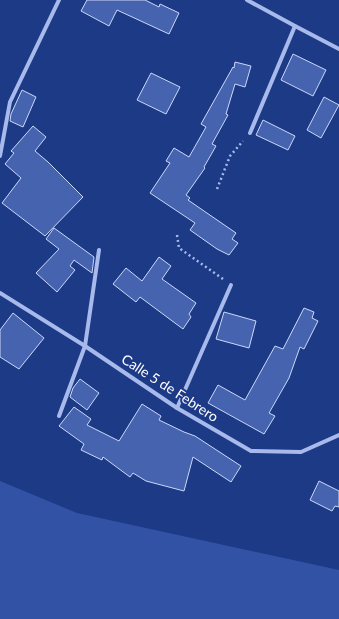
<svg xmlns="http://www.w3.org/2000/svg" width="339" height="619" font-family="Lato,sans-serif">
<rect width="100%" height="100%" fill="#1d3a87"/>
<path fill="#3152a5" d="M 0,481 L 77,513 L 339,570 L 339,619 L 0,619 Z"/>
<g fill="#4663b0" stroke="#cbd8f8">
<path d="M 87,0 L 145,0 L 159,7 L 160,4 L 179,13 L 169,34 L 117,10 L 109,26 L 81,11 Z"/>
<path d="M 293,54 L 326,70 L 313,96 L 281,80 Z"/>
<path d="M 235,62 L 251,66 L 245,87 L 235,84 L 226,114 L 228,115 L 212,144 L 216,146 L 204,167 L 205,168 L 186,195 L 190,198 L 188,200 L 236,233 L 232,239 L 238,243 L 229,255 L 217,249 L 190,230 L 195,223 L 150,193 L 170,163 L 166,161 L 174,148 L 189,157 L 206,127 L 201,124 L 233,67 L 234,68 Z"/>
<path d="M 151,73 L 180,87 L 166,114 L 137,100 Z"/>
<path d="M 22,90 L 36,97 L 23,127 L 10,121 L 11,114 Z"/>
<path d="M 324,97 L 339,105 L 321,138 L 307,130 Z"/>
<path d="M 263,120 L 295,136 L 288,150 L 256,135 Z"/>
<path d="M 33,126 L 46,137 L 35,151 L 48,162 L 83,197 L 45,236 L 2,203 L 21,178 L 5,164 L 14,153 L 11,151 Z"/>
<path d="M 54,228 L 94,257 L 92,273 L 74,260 L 70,266 L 75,270 L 57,292 L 36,273 L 59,249 L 46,239 Z"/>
<path d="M 159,257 L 171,266 L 162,279 L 196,303 L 189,314 L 191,317 L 183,329 L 140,297 L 136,302 L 113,284 L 126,268 L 142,281 Z"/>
<path d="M 304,308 L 314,312 L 312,318 L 318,321 L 304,349 L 300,347 L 289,378 L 269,413 L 275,416 L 264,434 L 208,403 L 218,385 L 245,400 L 275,346 L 283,349 Z"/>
<path d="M 224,312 L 256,321 L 249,348 L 216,339 Z"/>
<path d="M 13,313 L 44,338 L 19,369 L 0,357 L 0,330 Z"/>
<path d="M 80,379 L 99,393 L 87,410 L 70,397 L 73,388 Z"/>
<path d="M 142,404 L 161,416 L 159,420 L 184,432 L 195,436 L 241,466 L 231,482 L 193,457 L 184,491 L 146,481 L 133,473 L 130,477 L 103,457 L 102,460 L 81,450 L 84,444 L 59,426 L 74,407 L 91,419 L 87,425 L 119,441 Z"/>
<path d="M 319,481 L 339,491 L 339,507 L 335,506 L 332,511 L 310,500 Z"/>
</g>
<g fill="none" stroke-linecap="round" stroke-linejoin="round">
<g stroke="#a7baeb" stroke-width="2.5" stroke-dasharray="2 3" stroke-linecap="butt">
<path d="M 217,189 L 230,156 L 243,141"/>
<path d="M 177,235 L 179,248 L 223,279"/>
</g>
<g stroke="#a7baeb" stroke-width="4">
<path d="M 247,0 L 295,26 L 339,49"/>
<path d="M 250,133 L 295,26"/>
<path d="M 0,156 L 10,102 L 59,0"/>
<path d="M 0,293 L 85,346 L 177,408 L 251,451 L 301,452 L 339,435"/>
<path d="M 177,408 L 231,285"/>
<path d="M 59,416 L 85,346 L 99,250"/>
</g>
</g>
<g text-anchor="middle" stroke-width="4" stroke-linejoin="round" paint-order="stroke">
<g font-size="14" fill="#fff" stroke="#1d3a87">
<text transform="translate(170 388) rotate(33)" y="5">Calle 5 de Febrero</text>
</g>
</g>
</svg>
